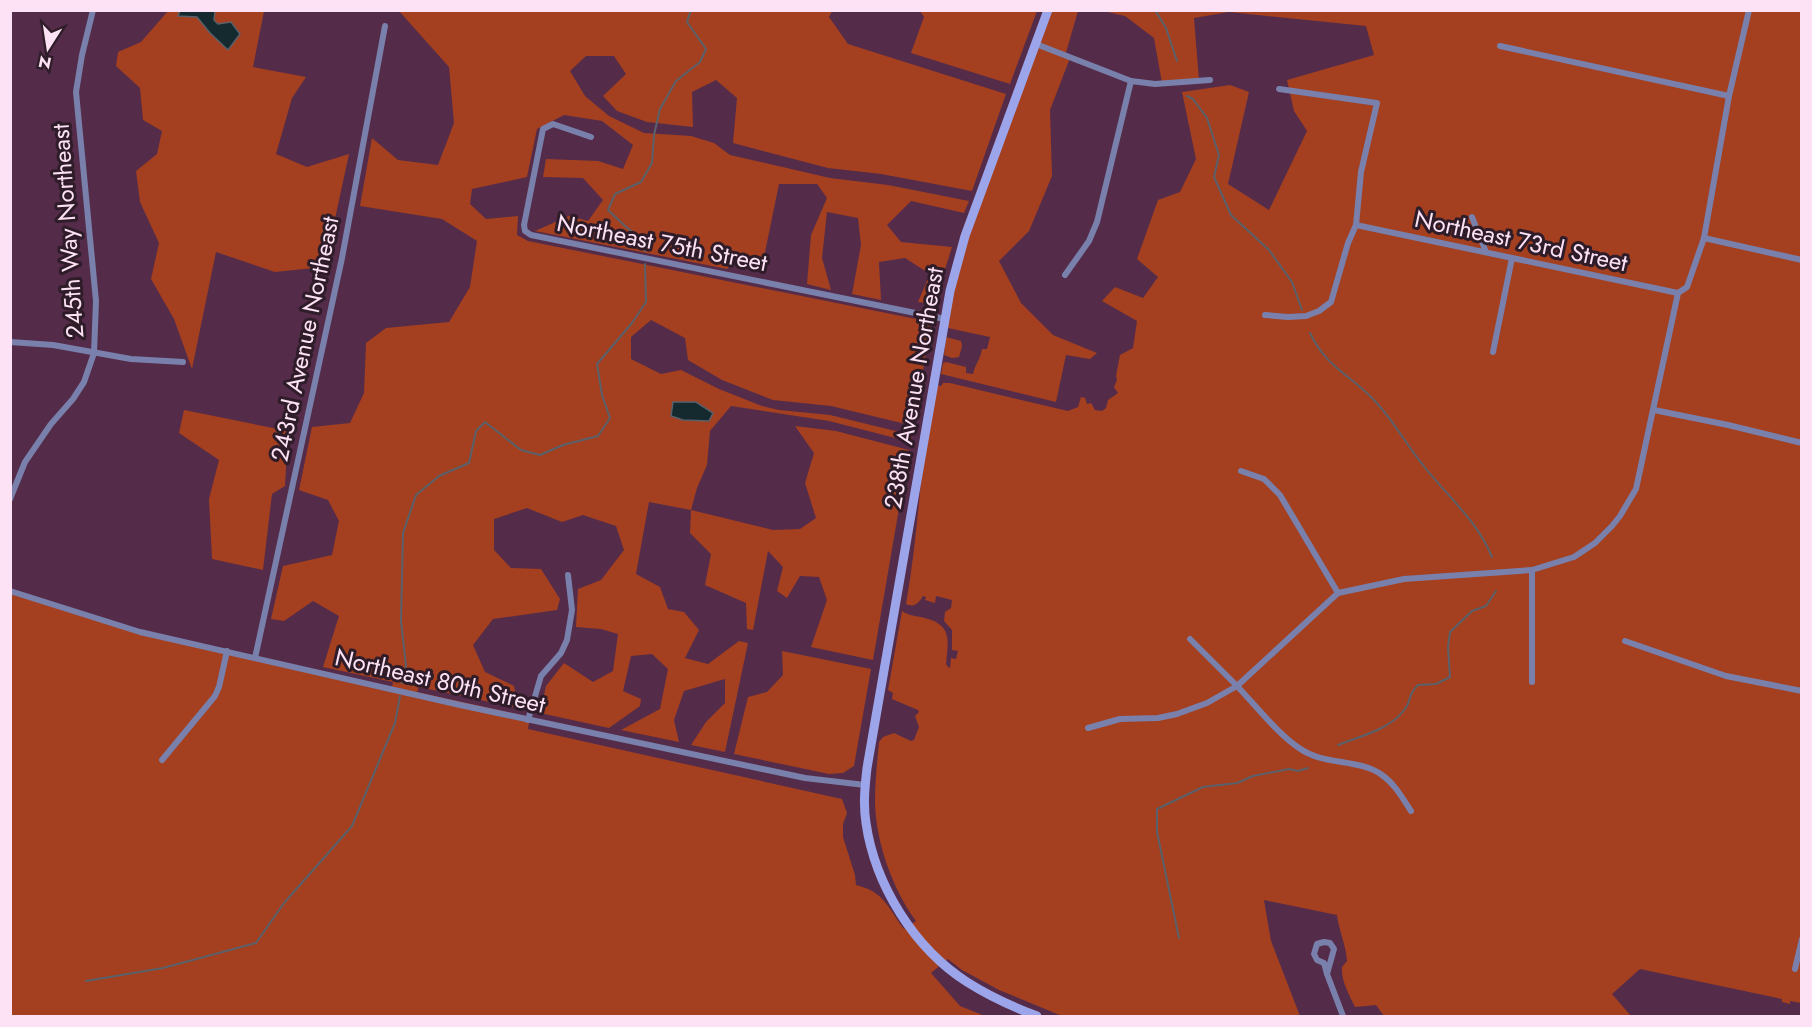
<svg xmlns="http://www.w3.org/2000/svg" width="1812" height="1027" font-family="Jost,sans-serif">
<rect width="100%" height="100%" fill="#542c4a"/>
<g fill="#a43f1f">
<path d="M 168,11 L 264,11 L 253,67 L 306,77 L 292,98 L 276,154 L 307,167 L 349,154 L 333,228 L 314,268 L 275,272 L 216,252 L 192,369 L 174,319 L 151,279 L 159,243 L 140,202 L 136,171 L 157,154 L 162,131 L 143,120 L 140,88 L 116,66 L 118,52 L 141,42 Z"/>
<path d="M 399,11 L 832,11 L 829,17 L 848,44 L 1006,94 L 972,191 L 881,174 L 828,168 L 733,143 L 737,98 L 716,80 L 692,92 L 693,127 L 647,122 L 617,111 L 603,96 L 626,74 L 614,56 L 586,56 L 570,71 L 585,96 L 609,116 L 644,133 L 691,136 L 714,143 L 730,155 L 830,178 L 888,185 L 969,201 L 964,213 L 911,201 L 887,225 L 901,242 L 952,247 L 934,304 L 918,302 L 930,274 L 905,258 L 879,262 L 881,300 L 852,294 L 861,245 L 858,218 L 827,212 L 822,258 L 831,290 L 807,284 L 811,235 L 827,198 L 817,184 L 779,184 L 764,257 L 741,255 L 727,269 L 535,231 L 569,216 L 588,221 L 603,200 L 583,178 L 543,177 L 546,159 L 598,161 L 623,169 L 633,145 L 602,121 L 564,115 L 537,129 L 527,177 L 472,189 L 470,204 L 486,219 L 518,216 L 517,235 L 528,241 L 931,322 L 914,426 L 831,406 L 773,400 L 722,380 L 688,360 L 685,338 L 651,320 L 631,337 L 631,359 L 661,374 L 681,370 L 719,389 L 762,406 L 779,410 L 830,415 L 912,435 L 911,442 L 829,421 L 731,406 L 710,431 L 707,465 L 697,488 L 691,510 L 773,530 L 800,529 L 816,518 L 805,483 L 814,453 L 795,426 L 836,431 L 909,450 L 873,660 L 811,647 L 827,600 L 819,577 L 800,576 L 787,598 L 777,591 L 783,567 L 768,551 L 753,630 L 747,629 L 746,603 L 705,585 L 711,554 L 690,533 L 691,510 L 649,502 L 636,574 L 660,587 L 668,609 L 684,612 L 699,630 L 685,658 L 708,664 L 739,641 L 748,643 L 725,752 L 691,745 L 706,722 L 725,703 L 725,679 L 684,691 L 674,720 L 679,742 L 621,730 L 660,709 L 668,669 L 652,654 L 631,656 L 623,691 L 641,699 L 640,706 L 609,728 L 540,713 L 546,686 L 564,663 L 593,682 L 613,671 L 618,634 L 601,629 L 576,627 L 578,589 L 601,580 L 624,550 L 616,526 L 583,515 L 562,522 L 527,508 L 494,519 L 494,550 L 511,568 L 541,569 L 560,599 L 557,610 L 493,619 L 473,645 L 485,672 L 514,686 L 518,708 L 419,687 L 417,692 L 530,717 L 528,729 L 842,799 L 847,813 L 843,824 L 843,837 L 855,875 L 856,885 C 885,892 887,907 904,929 L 916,921 C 893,890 876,843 875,803 C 875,783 877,762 879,742 L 883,737 L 894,733 L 911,741 L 914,740 L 919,727 L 915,716 L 919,712 L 918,710 L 892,699 L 893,693 L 888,690 L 902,611 C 910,616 917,616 925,618 C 953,625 948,642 946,664 L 948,667 L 950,668 L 951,658 L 956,659 L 958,651 L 952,650 L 952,630 L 944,621 L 945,612 L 951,608 L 952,600 L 936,596 L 935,603 L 925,600 L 926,597 L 923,596 C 919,603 914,608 906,604 C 919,531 921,457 933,385 L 941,386 L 943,383 L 950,383 L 1068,411 L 1078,407 L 1081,397 L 1085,398 L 1087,404 L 1091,403 L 1095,410 L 1102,411 L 1106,408 L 1108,400 L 1118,393 L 1114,387 L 1117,380 L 1116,376 L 1120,355 L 1133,348 L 1137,321 L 1102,301 L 1115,287 L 1143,298 L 1158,277 L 1137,259 L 1158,200 L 1180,192 L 1196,159 L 1182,92 L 1230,85 L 1249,92 L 1228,184 L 1269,210 L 1307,131 L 1294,111 L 1287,80 L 1374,55 L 1366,26 L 1229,12 L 1194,18 L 1199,80 L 1162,83 L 1154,38 L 1125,16 L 1103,11 L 1801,11 L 1801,1003 L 1790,1001 L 1790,1004 L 1782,1002 L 1782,999 L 1640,969 L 1612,994 L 1631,1016 L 1384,1016 L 1376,1005 L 1355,1007 C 1349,994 1341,981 1342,967 L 1347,961 C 1346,945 1339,931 1337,915 L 1264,900 L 1271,941 L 1300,1016 L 1062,1016 L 999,990 L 962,970 L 948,959 L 931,973 L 960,1006 L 985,1016 L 11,1016 L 10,591 L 140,632 L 392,687 L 393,682 L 323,667 L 339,616 L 313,601 L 284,621 L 271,619 L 283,566 L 332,555 L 339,521 L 328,500 L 299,490 L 312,427 L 350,423 L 364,393 L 366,343 L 386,328 L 449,322 L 470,287 L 477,241 L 442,219 L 360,206 L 372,138 L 398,160 L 438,165 L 454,123 L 449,67 Z"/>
<path d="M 920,11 L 1037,11 L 1010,84 L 911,53 L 924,17 Z"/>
<path d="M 1048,11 L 1078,11 L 1065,56 L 1070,58 L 1050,110 L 1052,176 L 1029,231 L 999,261 L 1021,303 L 1053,335 L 1097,353 L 1090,359 L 1066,355 L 1056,402 L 941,374 L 943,363 L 946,362 L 966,367 L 966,373 L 973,374 C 975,364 980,361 982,349 L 987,349 L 990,337 L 943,327 L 950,291 Z"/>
<path d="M 946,337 L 961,341 L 962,346 L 959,357 L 952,358 L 944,355 Z"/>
<path d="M 184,410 L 288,431 L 285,486 L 272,494 L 263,570 L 212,559 L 209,499 L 219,460 L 179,433 Z"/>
<path d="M 782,651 L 871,669 L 854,766 L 843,773 L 829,774 L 734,754 L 748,697 L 767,692 L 783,675 Z"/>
</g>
<g fill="#152a2f" stroke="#5a616a" stroke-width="1.5">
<path d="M 180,11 L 215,11 L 214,20 L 218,24 L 231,22 L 240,34 L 228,50 L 210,33 L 197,17 L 178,16 Z"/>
<path d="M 673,402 L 696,402 L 713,413 L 709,421 L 683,420 L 671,416 Z"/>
</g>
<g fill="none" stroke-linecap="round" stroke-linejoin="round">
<g stroke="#5a616a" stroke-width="2">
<path d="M 1155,10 L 1166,28 L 1177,61"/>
<path d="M 1187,96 L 1193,99 L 1207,118 L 1219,155 L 1214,177 L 1231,215 L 1269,250 L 1292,282 L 1302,310"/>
<path d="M 645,251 L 644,241 L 625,226 L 608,210 L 615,194 L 641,182 L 652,163 L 654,135 L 660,109 L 676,81 L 700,62 L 706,49 L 687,22 L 691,10"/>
<path d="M 1310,333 C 1327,368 1348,373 1373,399 C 1392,418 1405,443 1423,465 C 1446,495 1477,520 1492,557"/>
<path d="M 402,683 L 406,666 L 401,621 L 403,533 L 416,495 L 439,476 L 469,463 L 476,431 L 485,422 L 521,450 L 540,455 L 563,445 L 598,436 L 610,418 L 602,395 L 597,364 L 632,323 L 646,302 L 645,264"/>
<path d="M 1338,745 C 1360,736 1390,730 1405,709 C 1412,700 1407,695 1418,685 L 1436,684 L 1450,677 L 1448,647 L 1450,632 L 1472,611 L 1486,606 L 1496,591"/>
<path d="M 1179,938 L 1157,832 L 1157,809 L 1203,787 L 1237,783 L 1253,776 L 1289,769 L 1298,771 L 1308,768"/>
<path d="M 86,981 L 163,968 L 256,943 L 284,903 L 352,826 L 395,723 L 400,696"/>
</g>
<g stroke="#7980ab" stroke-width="6">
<path d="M 1036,44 L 1131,81 L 1155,84 L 1210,80"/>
<path d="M 1500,46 L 1729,96"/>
<path d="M 591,137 L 553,124 L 543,129 L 524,225 L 525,231 L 531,235 L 945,319"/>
<path d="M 1472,217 L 1486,252"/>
<path d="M 1356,225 L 1678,293"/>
<path d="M 1704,238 L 1802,260"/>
<path d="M 1065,275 L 1089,241 L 1097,222 L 1131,81"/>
<path d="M 1265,315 L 1288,317 L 1306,316 L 1319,311 L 1331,302 L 1348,243 L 1356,225 L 1361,172 L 1377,103 L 1279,89"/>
<path d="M 10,342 L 53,345 L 131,359 L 183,362"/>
<path d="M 1493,352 L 1512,258"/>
<path d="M 1654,410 L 1728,425 L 1802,443"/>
<path d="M 1241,471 L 1264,479 L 1280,495 L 1338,593"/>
<path d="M 10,499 L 25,462 L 51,424 L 73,399 L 84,382 L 94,353 L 96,301 L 76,92 L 82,55 L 93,10"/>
<path d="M 1532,570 L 1532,682"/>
<path d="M 10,591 L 140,632 L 460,705 L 805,778 L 865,785"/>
<path d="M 1190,639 L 1237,686 L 1338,593 L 1404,579 L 1532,570 L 1574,557 L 1595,543 L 1612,526 L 1620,516 L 1636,489 L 1678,293 L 1687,287 L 1704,238 L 1729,96 L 1749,10"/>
<path d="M 1625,641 L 1726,676 L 1802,691"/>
<path d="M 255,658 L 342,258 L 385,26"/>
<path d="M 528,720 L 541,676 L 561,653 L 567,640 L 572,610 L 568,575"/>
<path d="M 1088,728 L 1120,719 L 1158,718 L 1177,714 L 1207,703 L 1237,686 C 1256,706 1277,733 1299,748 C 1324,766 1358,758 1382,775 C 1395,784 1403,799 1411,811"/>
<path d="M 162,760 L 215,696 L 219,687 L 227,651"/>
<path d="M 1324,942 L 1330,943 L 1334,949 L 1327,974 L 1324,963 L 1317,960 L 1314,954 L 1317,944 Z"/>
<path d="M 1795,969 L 1802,939"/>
<path d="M 1327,974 L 1343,1016"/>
</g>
<path stroke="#9ca5e9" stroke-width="9" d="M 1037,1016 C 1013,1007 989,996 967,982 C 914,948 875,885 866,823 C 863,804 865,786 867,768 L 950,291 L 965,236 L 1048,10"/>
</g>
<g text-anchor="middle" stroke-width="6" stroke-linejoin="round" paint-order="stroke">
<g font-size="24" fill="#fce2f4" stroke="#2e1c29">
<text transform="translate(68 231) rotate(-94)" y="8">245th Way Northeast</text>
<text transform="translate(1521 241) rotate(12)" y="8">Northeast 73rd Street</text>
<text transform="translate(662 243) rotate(11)" y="8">Northeast 75th Street</text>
<text transform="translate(305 339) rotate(-78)" y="8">243rd Avenue Northeast</text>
<text transform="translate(914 388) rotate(-80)" y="8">238th Avenue Northeast</text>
<text transform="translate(440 681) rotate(13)" y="8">Northeast 80th Street</text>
</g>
</g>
<rect width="1812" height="1027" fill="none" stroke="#fce2f4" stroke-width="24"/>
<g transform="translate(48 48) rotate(192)" stroke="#2e1c29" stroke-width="4.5" paint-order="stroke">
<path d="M0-4.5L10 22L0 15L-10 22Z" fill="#fce2f4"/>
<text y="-9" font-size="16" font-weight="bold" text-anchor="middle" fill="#fce2f4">N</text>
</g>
</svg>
